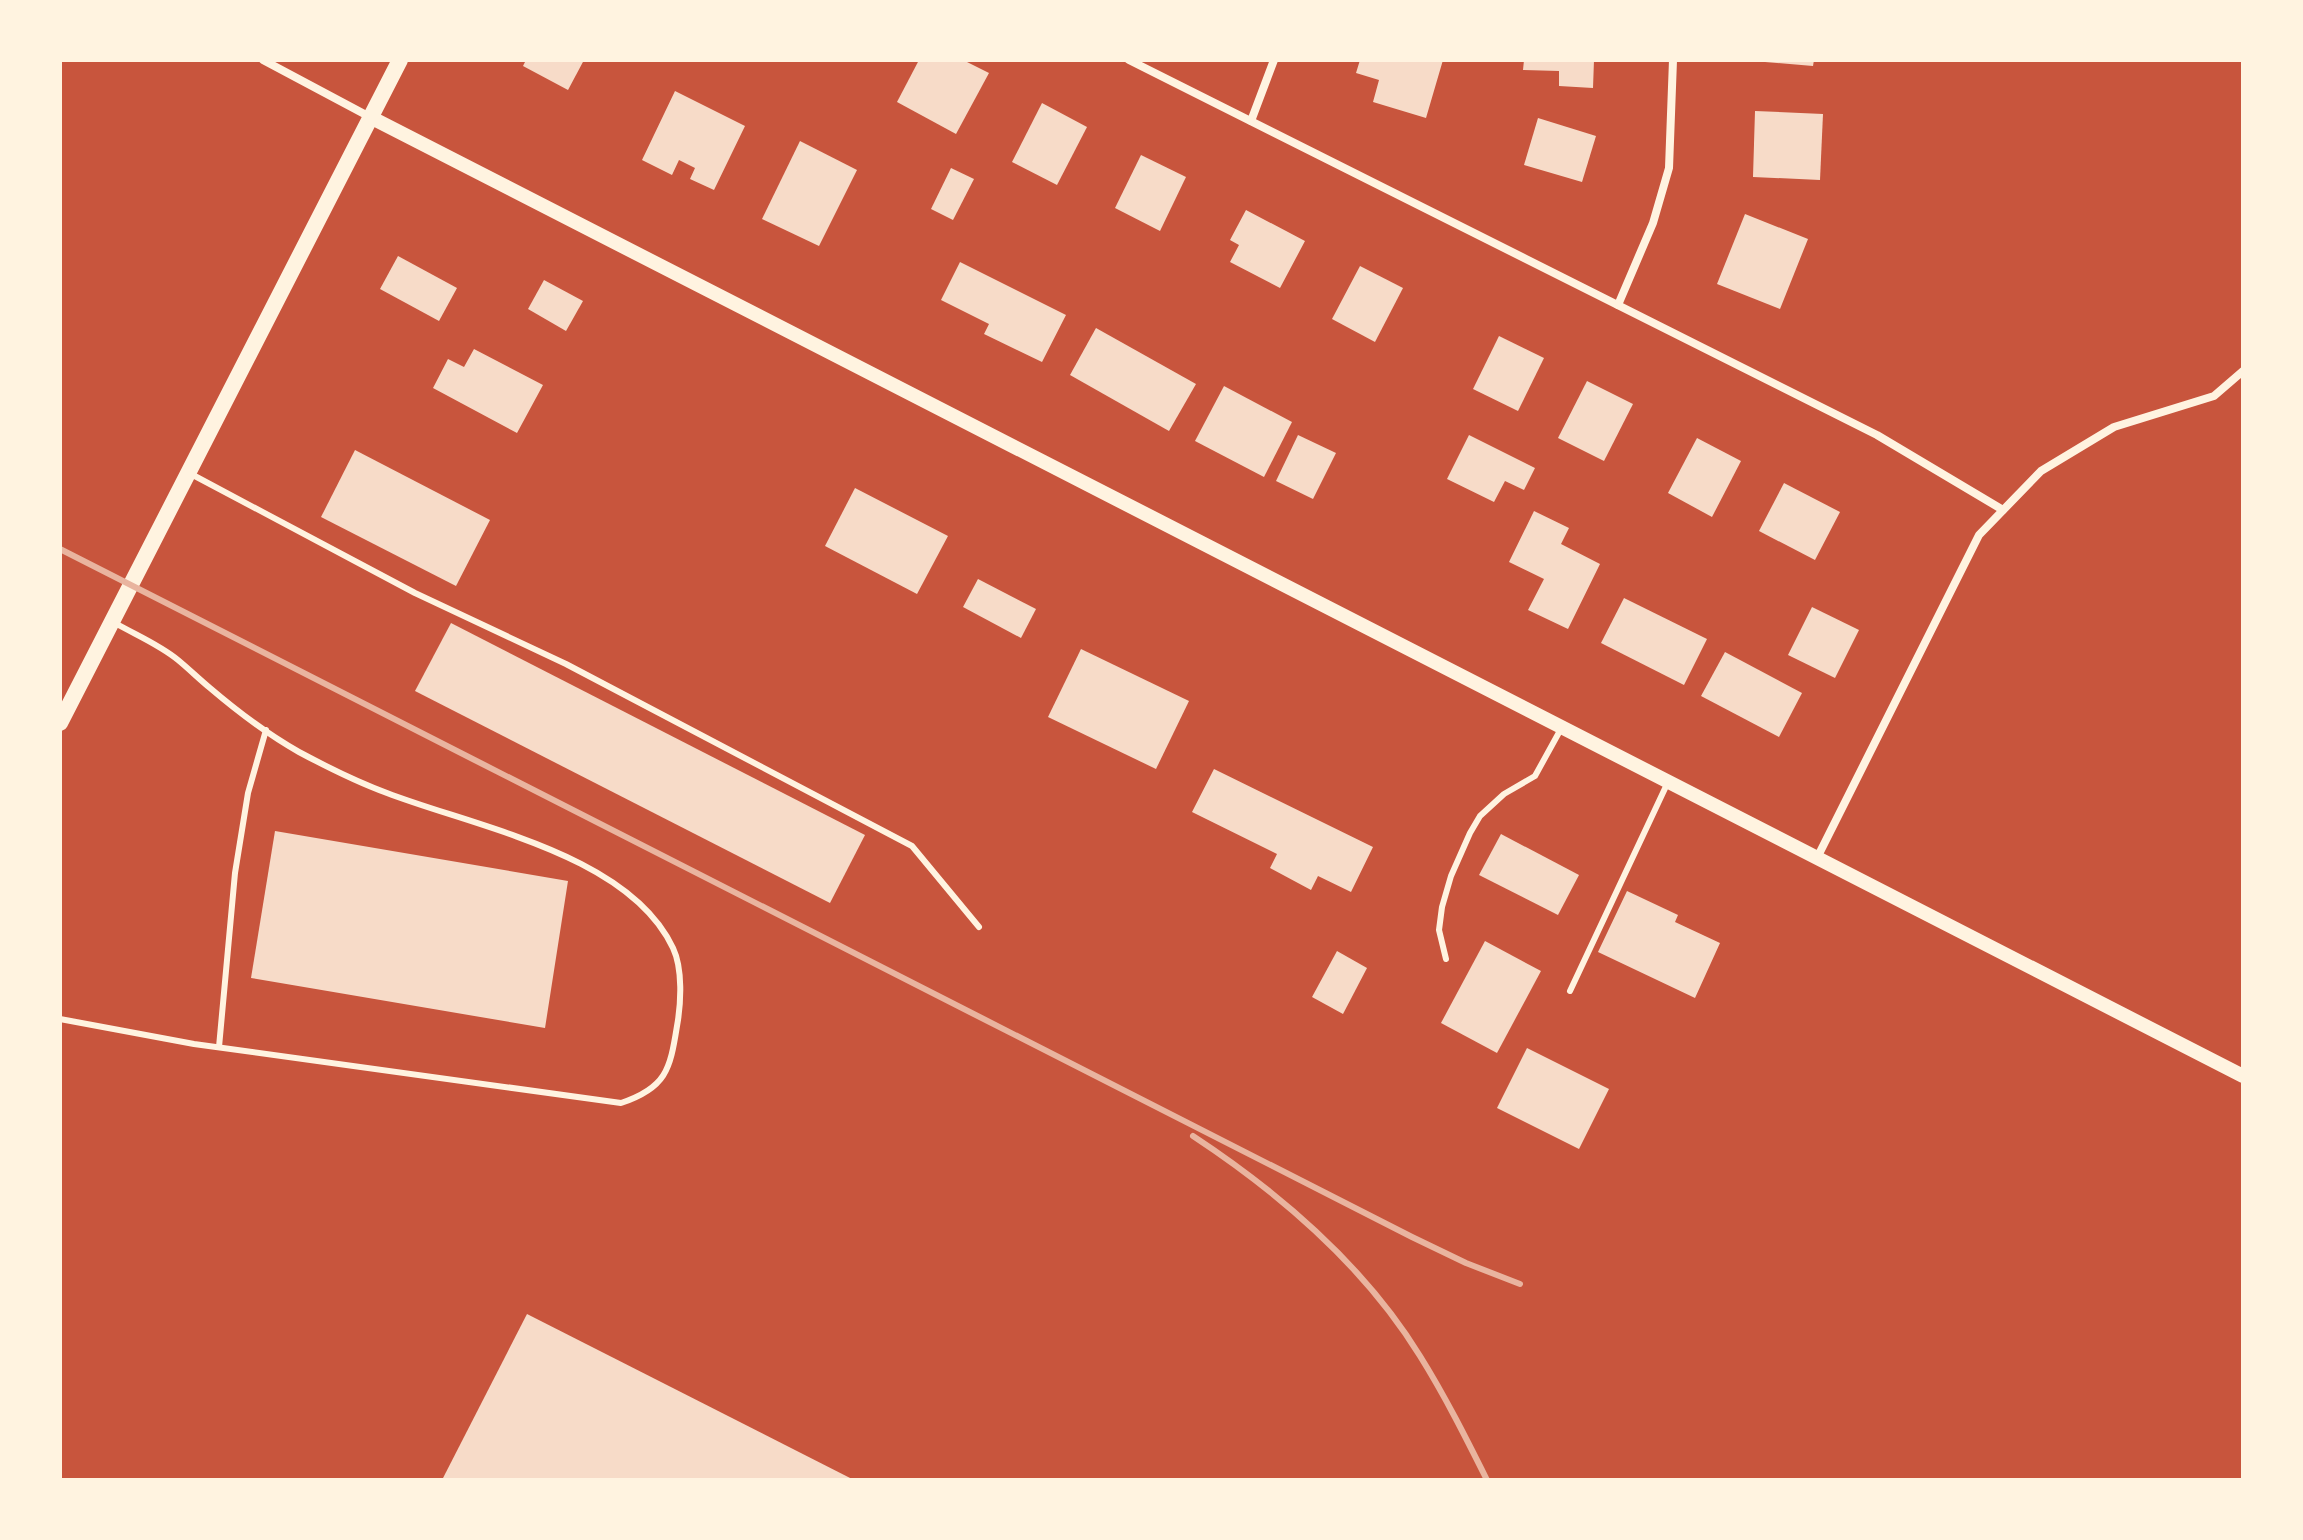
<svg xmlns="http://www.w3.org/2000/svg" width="2303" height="1540" font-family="Lora,serif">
<rect width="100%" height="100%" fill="#c8553d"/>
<g fill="#f7dbc8">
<path d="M 526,60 L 584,60 L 568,90 L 523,66 Z"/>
<path d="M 919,60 L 963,60 L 989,73 L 956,134 L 897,102 Z"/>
<path d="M 1360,60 L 1443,60 L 1426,118 L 1373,102 L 1379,80 L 1356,73 Z"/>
<path d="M 1524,60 L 1594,60 L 1593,88 L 1559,86 L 1559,71 L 1523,70 Z"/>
<path d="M 1765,60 L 1814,60 L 1813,66 L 1765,62 Z"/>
<path d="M 675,91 L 745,126 L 714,190 L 690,179 L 695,168 L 679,160 L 672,175 L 642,160 Z"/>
<path d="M 1042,103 L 1087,127 L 1057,185 L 1012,162 Z"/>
<path d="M 1755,111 L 1823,114 L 1820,180 L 1753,177 Z"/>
<path d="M 1538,118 L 1596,136 L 1582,182 L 1524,165 Z"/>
<path d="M 800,141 L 857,170 L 819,246 L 762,219 Z"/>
<path d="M 1141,155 L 1186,177 L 1160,231 L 1115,208 Z"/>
<path d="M 951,168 L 974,179 L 953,220 L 931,209 Z"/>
<path d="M 1246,210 L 1305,241 L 1280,288 L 1230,262 L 1239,245 L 1230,240 Z"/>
<path d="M 1745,214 L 1808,239 L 1780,309 L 1717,284 Z"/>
<path d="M 398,256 L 457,288 L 439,321 L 380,289 Z"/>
<path d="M 960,262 L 1066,315 L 1042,362 L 984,334 L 989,324 L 941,300 Z"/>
<path d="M 1360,266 L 1403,288 L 1375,342 L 1332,319 Z"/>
<path d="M 544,280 L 583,301 L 566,331 L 528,309 Z"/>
<path d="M 1096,328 L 1196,384 L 1169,431 L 1070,375 Z"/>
<path d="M 1499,336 L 1544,358 L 1518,411 L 1473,389 Z"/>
<path d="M 474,349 L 543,385 L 517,433 L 433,388 L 448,359 L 464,367 Z"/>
<path d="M 1587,381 L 1633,404 L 1604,461 L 1558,438 Z"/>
<path d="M 1224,386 L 1292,422 L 1264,477 L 1195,441 Z"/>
<path d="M 1298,435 L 1336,453 L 1313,499 L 1276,481 Z"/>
<path d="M 1469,435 L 1535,468 L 1524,490 L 1505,481 L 1494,502 L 1447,479 Z"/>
<path d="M 1697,438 L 1741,461 L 1712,517 L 1668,493 Z"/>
<path d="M 355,450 L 490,520 L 456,586 L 321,517 Z"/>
<path d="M 1784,483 L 1840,512 L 1815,560 L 1759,531 Z"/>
<path d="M 855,488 L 948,536 L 917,594 L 825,546 Z"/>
<path d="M 1534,511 L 1569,528 L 1561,544 L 1600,564 L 1568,629 L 1528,610 L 1544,579 L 1509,562 Z"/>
<path d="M 978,579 L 1036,609 L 1021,638 L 963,607 Z"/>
<path d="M 1624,598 L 1707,639 L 1684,685 L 1601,643 Z"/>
<path d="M 1812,607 L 1859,630 L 1835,678 L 1788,655 Z"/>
<path d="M 451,623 L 865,835 L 830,903 L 415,691 Z"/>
<path d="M 1081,649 L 1189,701 L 1156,769 L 1048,717 Z"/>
<path d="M 1725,652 L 1802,693 L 1779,737 L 1701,696 Z"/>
<path d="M 1214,769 L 1373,847 L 1351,892 L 1318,876 L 1311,890 L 1270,868 L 1277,854 L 1192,812 Z"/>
<path d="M 275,831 L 568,881 L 545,1028 L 251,978 Z"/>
<path d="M 1501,834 L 1579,875 L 1558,915 L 1479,875 Z"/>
<path d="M 1627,891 L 1678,915 L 1675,922 L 1720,943 L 1695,998 L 1598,952 Z"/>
<path d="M 1485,941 L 1541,971 L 1497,1053 L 1441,1023 Z"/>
<path d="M 1337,951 L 1367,968 L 1343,1014 L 1312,997 Z"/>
<path d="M 1527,1048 L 1609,1089 L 1579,1149 L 1497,1108 Z"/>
<path d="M 527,1314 L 854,1480 L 442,1480 Z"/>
</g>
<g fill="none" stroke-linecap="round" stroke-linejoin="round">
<g stroke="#fff3e0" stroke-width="6">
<path d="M 191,474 L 415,593 L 566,664 L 912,846 L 979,927"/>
<path d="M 1446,959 L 1439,930 L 1442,907 L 1451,876 L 1470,833 L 1480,816 L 1504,794 L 1535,776 L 1562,727"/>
<path d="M 1570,991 L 1668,782"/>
<path d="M 60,1019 L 194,1044 L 621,1103 C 666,1088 670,1070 677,1026 C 681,1004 683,969 673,948 C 629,854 475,827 387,793 C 357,782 327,767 299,752 C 267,734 237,711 210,688 C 199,679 189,669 178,660 C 160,645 136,635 115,623"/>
<path d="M 219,1047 L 235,873 L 248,793 L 266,730"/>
</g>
<g stroke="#fff3e0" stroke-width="8">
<path d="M 263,60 L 370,117"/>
<path d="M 1129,60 L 1877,435 L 2003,510"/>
<path d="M 1251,121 L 1274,60"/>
<path d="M 1618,305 L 1653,223 L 1669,168 L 1673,60"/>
<path d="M 1817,858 L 1979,535 L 2041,471 L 2114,427 L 2214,396 L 2243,371"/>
</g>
<path stroke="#fff3e0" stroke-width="14" d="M 370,117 L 2243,1076"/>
<path stroke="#fff3e0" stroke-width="16" d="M 60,723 L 400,60"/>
<g stroke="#e9b49f" stroke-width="6">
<path d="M 60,549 L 1412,1237 L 1466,1263 L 1520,1284"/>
<path d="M 1193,1136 C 1281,1194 1364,1265 1420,1356 C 1445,1396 1466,1438 1487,1480"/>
</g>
</g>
<rect width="2303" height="1540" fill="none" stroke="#fff3e0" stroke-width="124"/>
</svg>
